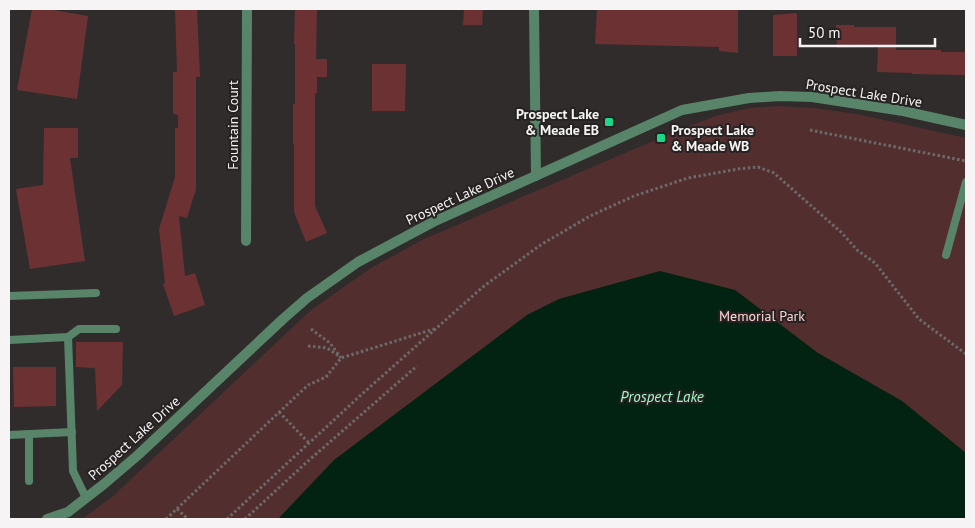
<svg xmlns="http://www.w3.org/2000/svg" width="975" height="528" font-family="'PT Sans',sans-serif">
<rect width="100%" height="100%" fill="#302c2c"/>
<path fill="#522e2e" d="M 777,106 L 813,108 L 857,114 L 966,138 L 966,519 L 82,519 L 112,497 L 311,310 L 371,268 L 424,239 L 681,129 L 719,115 L 750,108 Z"/>
<path fill="#022212" d="M 660,271 L 735,290 L 818,353 L 902,401 L 966,453 L 966,519 L 278,519 L 334,460 L 527,315 L 559,299 Z"/>
<g fill="#6c3233">
<path d="M 32,9 L 47,9 L 88,16 L 77,99 L 17,90 Z"/>
<path d="M 175,9 L 197,9 L 200,77 L 196,77 L 196,189 L 187,218 L 179,216 L 185,276 L 195,273 L 205,305 L 174,316 L 163,284 L 165,283 L 159,229 L 175,177 L 175,128 L 178,128 L 178,115 L 173,114 L 173,72 L 177,72 Z"/>
<path d="M 295,9 L 317,9 L 316,59 L 327,59 L 327,77 L 317,77 L 317,93 L 315,93 L 315,206 L 327,233 L 306,242 L 294,212 L 294,144 L 293,144 L 293,104 L 295,104 L 295,44 L 294,44 Z"/>
<path d="M 464,9 L 483,9 L 482,25 L 463,25 Z"/>
<path d="M 597,9 L 738,9 L 738,53 L 719,51 L 719,47 L 595,44 Z"/>
<path d="M 797,13 L 797,56 L 773,56 L 773,15 Z"/>
<path d="M 836,25 L 854,25 L 854,27 L 896,27 L 896,50 L 941,50 L 941,52 L 966,52 L 966,75 L 912,74 L 912,73 L 877,72 L 878,47 L 837,48 Z"/>
<path d="M 372,64 L 406,64 L 405,111 L 372,111 Z"/>
<path d="M 44,128 L 78,128 L 78,158 L 70,158 L 85,261 L 30,269 L 16,189 L 43,185 Z"/>
<path d="M 76,342 L 123,342 L 122,385 L 97,411 L 95,368 L 76,367 Z"/>
<path d="M 13,367 L 56,367 L 56,406 L 14,407 Z"/>
</g>
<g fill="none" stroke-linecap="round" stroke-linejoin="round">
<g stroke="#6d6a6a" stroke-width="3" stroke-dasharray="2.5 2.5" stroke-linecap="butt">
<path d="M 810,130 L 966,161"/>
<path d="M 311,329 L 330,343 L 341,358"/>
<path d="M 308,346 L 327,348 L 339,356"/>
<path d="M 279,412 L 309,443"/>
<path d="M 177,509 L 188,519"/>
<path d="M 166,519 L 308,385 L 326,377 L 341,358 L 434,329"/>
<path d="M 227,519 L 362,394 L 484,286 L 542,244 L 590,216 L 634,196 L 688,178 L 738,169 L 758,167 L 774,173 L 842,233 L 857,250 L 875,263 L 919,319 L 966,354"/>
<path d="M 245,519 L 308,461 L 417,366"/>
</g>
<g stroke="#588469" stroke-width="8">
<path d="M 946,255 L 966,182"/>
<path d="M 9,296 L 96,293"/>
<path d="M 68,337 L 73,471 L 86,498"/>
<path d="M 9,340 L 68,337 L 79,329 L 116,329"/>
<path d="M 9,435 L 72,432"/>
<path d="M 29,481 L 29,434"/>
</g>
<g stroke="#588469" stroke-width="10">
<path d="M 534,9 L 536,176"/>
<path d="M 246,241 L 247,9"/>
<path d="M 47,519 L 68,512 L 104,484 L 138,455 L 283,319 L 307,298 L 358,262 L 433,222 L 682,110 L 749,98 L 780,96 L 812,97 L 903,111 L 966,125"/>
</g>
</g>
<g fill="#1cd988" stroke="#262222" stroke-width="2">
<rect x="604" y="117" width="10" height="10" rx="2.5"/>
<rect x="656" y="133" width="10" height="10" rx="2.5"/>
</g>
<g text-anchor="middle" stroke-width="4" stroke-linejoin="round" paint-order="stroke">
<g font-size="14" fill="#f6f4f4" stroke="#262222">
<text transform="translate(864 93) rotate(9)" y="5">Prospect Lake Drive</text>
<text transform="translate(233 125) rotate(-90)" y="5">Fountain Court</text>
<text transform="translate(460 196) rotate(-25)" y="5">Prospect Lake Drive</text>
<text transform="translate(134 438) rotate(-42)" y="5">Prospect Lake Drive</text>
</g>
<g font-size="14" font-weight="bold" fill="#f6f4f4" stroke="#262222" text-anchor="end">
<text x="599" y="119">Prospect Lake<tspan x="599" dy="16">&amp; Meade EB</tspan></text>
<text x="671" y="135" text-anchor="start">Prospect Lake<tspan x="671" dy="16">&amp; Meade WB</tspan></text>
</g>
<g font-size="14" fill="#fdd5d3" stroke="#262222">
<text x="762" y="321">Memorial Park</text>
</g>
<g font-size="15" font-style="italic" fill="#a1fac6" stroke="#262222">
<text x="662" y="402">Prospect Lake</text>
</g>
</g>
<rect width="975" height="528" fill="none" stroke="#f6f4f4" stroke-width="20"/>
<path d="M800 38v8h135v-8" fill="none" stroke="#f6f4f4" stroke-width="2.5"/>
<text x="808" y="38" font-size="15" fill="#f6f4f4" stroke="#262222" stroke-width="4" paint-order="stroke">50 m</text>
</svg>
